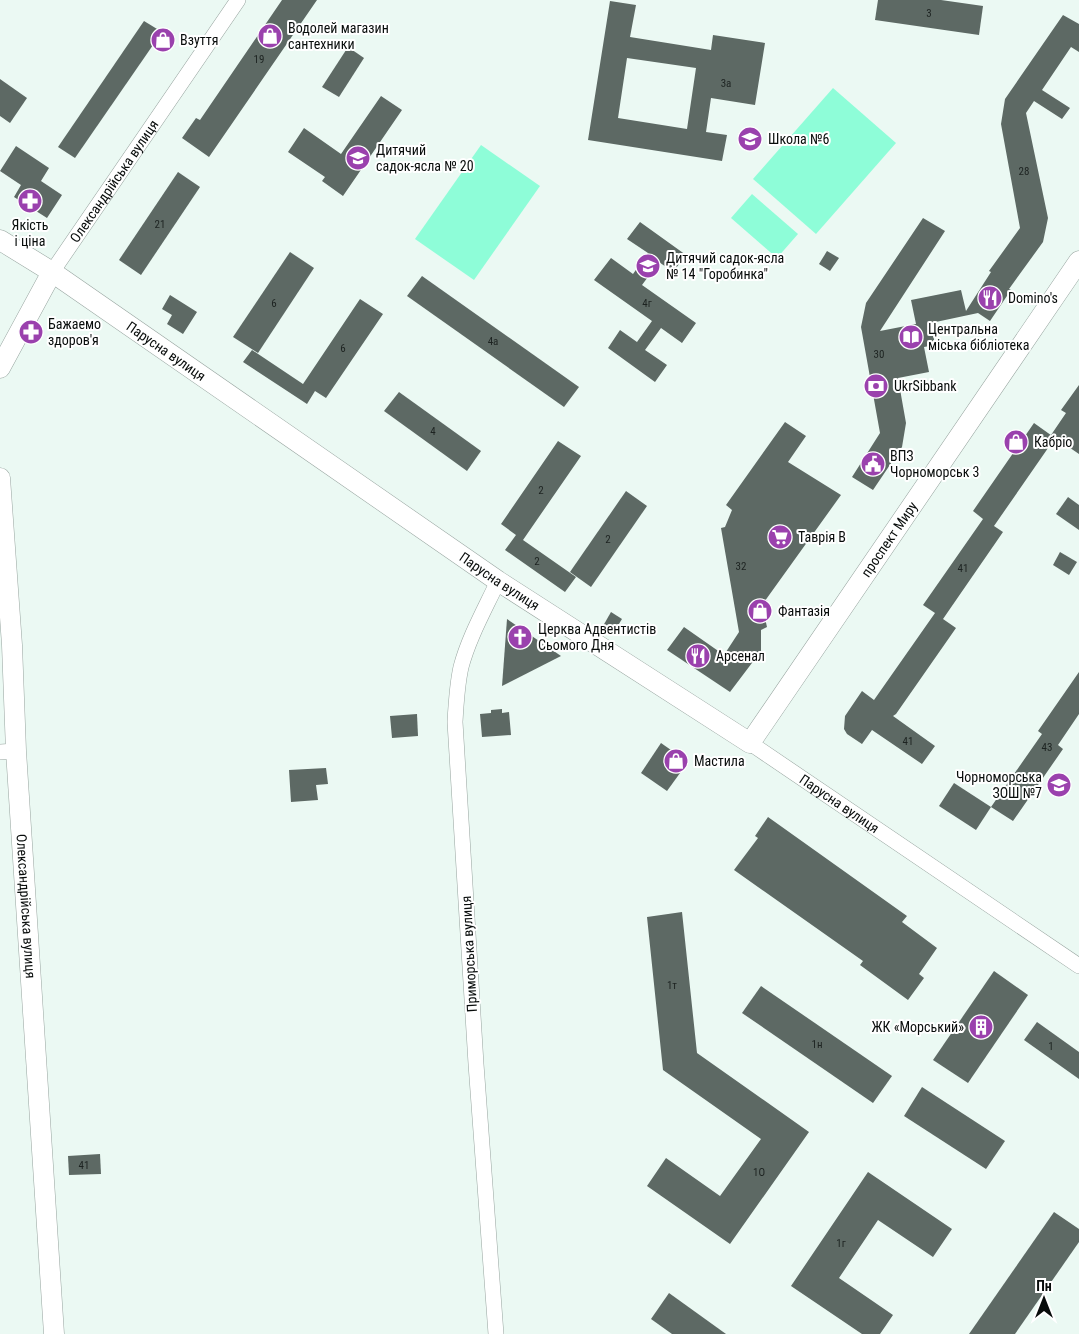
<svg xmlns="http://www.w3.org/2000/svg" width="1079" height="1334" font-family="'Roboto Condensed',sans-serif">
<rect width="100%" height="100%" fill="#ebf9f3"/>
<g fill="#8efdd8">
<path d="M 833,88 L 896,143 L 816,234 L 753,179 Z"/>
<path d="M 481,145 L 540,186 L 474,280 L 415,239 Z"/>
<path d="M 752,194 L 798,234 L 777,258 L 731,218 Z"/>
</g>
<g fill="#5d6964" fill-rule="evenodd">
<path d="M 282,0 L 317,0 L 209,157 L 182,138 L 196,118 L 200,120 Z"/>
<path d="M 878,0 L 941,0 L 983,6 L 979,35 L 875,20 Z"/>
<path d="M 610,1 L 636,5 L 630,37 L 711,50 L 713,35 L 765,43 L 755,105 L 711,98 L 706,132 L 727,135 L 722,161 L 588,140 ZM 627,58 L 696,68 L 687,129 L 618,118 Z"/>
<path d="M 1063,15 L 1079,24 L 1079,52 L 1071,47 L 1042,90 L 1070,108 L 1062,119 L 1034,101 L 1026,113 L 1048,218 L 1043,242 L 1009,289 L 1011,290 L 990,321 L 978,313 L 931,323 L 935,345 L 924,347 L 929,372 L 898,378 L 906,423 L 902,447 L 873,490 L 852,477 L 880,433 L 861,327 L 866,303 L 923,218 L 945,231 L 880,331 L 916,324 L 911,300 L 961,290 L 966,311 L 991,272 L 989,271 L 1020,228 L 1001,124 L 1005,99 Z"/>
<path d="M 144,21 L 162,32 L 75,158 L 58,147 Z"/>
<path d="M 348,47 L 364,58 L 339,97 L 322,87 Z"/>
<path d="M 0,79 L 27,98 L 10,123 L 0,116 Z"/>
<path d="M 381,96 L 402,110 L 343,196 L 322,181 L 325,177 L 288,152 L 304,128 L 341,154 Z"/>
<path d="M 16,146 L 49,168 L 41,181 L 62,195 L 47,218 L 14,197 L 21,185 L 0,171 Z"/>
<path d="M 178,172 L 200,187 L 141,275 L 119,260 Z"/>
<path d="M 640,222 L 686,255 L 673,272 L 659,262 L 642,285 L 696,323 L 682,343 L 661,328 L 645,350 L 667,365 L 655,382 L 608,348 L 620,330 L 637,342 L 652,321 L 594,280 L 611,258 L 633,274 L 648,253 L 627,239 Z"/>
<path d="M 827,251 L 839,258 L 830,271 L 819,264 Z"/>
<path d="M 290,252 L 314,268 L 258,353 L 233,337 Z"/>
<path d="M 422,276 L 579,387 L 564,407 L 407,296 Z"/>
<path d="M 170,295 L 197,312 L 183,334 L 167,324 L 172,315 L 162,309 Z"/>
<path d="M 360,299 L 383,314 L 326,398 L 315,391 L 307,404 L 243,362 L 252,350 L 303,384 Z"/>
<path d="M 1079,385 L 1079,454 L 1051,435 L 1066,413 L 1061,410 Z"/>
<path d="M 399,392 L 481,451 L 467,471 L 384,411 Z"/>
<path d="M 785,422 L 806,436 L 788,462 L 841,495 L 762,605 L 767,627 L 761,630 L 761,651 L 730,692 L 667,650 L 684,627 L 724,655 L 739,632 L 721,528 L 725,527 L 732,510 L 726,505 Z"/>
<path d="M 1034,423 L 1055,438 L 994,526 L 1003,532 L 943,619 L 956,628 L 896,714 L 893,716 L 935,746 L 922,764 L 872,730 L 862,744 L 847,734 L 844,729 L 845,716 L 862,691 L 874,700 L 935,613 L 923,605 L 983,519 L 973,511 Z"/>
<path d="M 558,441 L 581,456 L 523,540 L 576,577 L 565,592 L 505,550 L 516,535 L 501,524 Z"/>
<path d="M 626,491 L 647,506 L 591,587 L 570,572 Z"/>
<path d="M 1068,497 L 1079,505 L 1079,530 L 1056,514 Z"/>
<path d="M 1060,552 L 1077,562 L 1069,575 L 1053,565 Z"/>
<path d="M 611,612 L 622,619 L 614,632 L 603,626 Z"/>
<path d="M 507,619 L 561,656 L 502,686 Z"/>
<path d="M 1079,672 L 1079,714 L 1058,745 L 1063,749 L 1013,821 L 991,807 L 1042,734 L 1038,731 Z"/>
<path d="M 502,709 L 502,713 L 509,712 L 511,735 L 482,737 L 480,714 L 491,713 L 491,710 Z"/>
<path d="M 417,714 L 418,736 L 392,738 L 390,716 Z"/>
<path d="M 661,743 L 688,762 L 667,791 L 641,773 Z"/>
<path d="M 326,768 L 328,784 L 316,785 L 318,800 L 291,802 L 289,770 Z"/>
<path d="M 954,783 L 991,807 L 976,830 L 939,806 Z"/>
<path d="M 768,817 L 907,916 L 902,922 L 937,948 L 919,974 L 924,978 L 908,1000 L 860,965 L 863,961 L 734,870 L 758,838 L 755,836 Z"/>
<path d="M 682,912 L 697,1053 L 809,1132 L 730,1244 L 647,1186 L 666,1158 L 720,1196 L 761,1139 L 663,1070 L 647,917 Z"/>
<path d="M 994,971 L 1028,995 L 968,1083 L 933,1060 Z"/>
<path d="M 761,986 L 892,1076 L 873,1103 L 742,1013 Z"/>
<path d="M 1037,1022 L 1079,1052 L 1079,1079 L 1024,1040 Z"/>
<path d="M 922,1087 L 1005,1141 L 986,1169 L 904,1116 Z"/>
<path d="M 100,1154 L 101,1174 L 69,1175 L 68,1156 Z"/>
<path d="M 868,1172 L 952,1229 L 933,1257 L 878,1220 L 839,1278 L 893,1315 L 880,1334 L 862,1334 L 791,1286 Z"/>
<path d="M 1054,1212 L 1079,1229 L 1079,1242 L 1015,1334 L 969,1334 Z"/>
<path d="M 669,1293 L 726,1334 L 672,1334 L 651,1319 Z"/>
</g>
<g fill="none" stroke-linecap="round" stroke-linejoin="round">
<defs>
<g id="street">
<path id="s1" d="M 52,272 L 238,0"/>
<path id="s2" d="M 750,743 L 1079,966"/>
<path d="M 0,752 L 16,751"/>
<path d="M 496,1334 L 476,1064 L 455,722 C 456,704 457,685 461,667 C 469,637 485,609 498,581"/>
</g>
<g id="secondary">
<path id="s3" d="M 0,240 L 52,272 L 498,581 L 750,743 L 1079,261"/>
<path d="M 0,368 L 52,272"/>
<path id="s4" d="M 0,478 L 12,645 L 16,751 L 54,1334"/>
</g>
</defs>
<use href="#street" stroke="#97a49f" stroke-width="16"/>
<use href="#secondary" stroke="#97a49f" stroke-width="21"/>
<use href="#street" stroke="#fff" stroke-width="15"/>
<use href="#secondary" stroke="#fff" stroke-width="20"/>
</g>
<defs>
<symbol id="shop-disc" viewBox="-11 -11 22 22"><circle r="9.5" fill="#9a41ad" stroke="#fff"/><path d="M-5-2.5h2.3a2.7 3.5 0 0 1 5.4 0H5L5.5 6h-11ZM-1.5-2.5h3a1.5 2.3 0 0 0-3 0Z" fill="#fff"/></symbol>
<symbol id="school-disc" viewBox="-11 -11 22 22"><circle r="9.5" fill="#9a41ad" stroke="#fff"/><path d="M0-5L7-2L0 1L-7-2ZM-4 1L0 2.5L4 1V4Q0 6-4 4Z" fill="#fff"/></symbol>
<symbol id="pharmacy-disc" viewBox="-11 -11 22 22"><circle r="9.5" fill="#9a41ad" stroke="#fff"/><path d="M-2-6h4v4h4v4h-4v4h-4v-4h-4v-4h4Z" fill="#fff"/></symbol>
<symbol id="restaurant-disc" viewBox="-11 -11 22 22"><circle r="9.5" fill="#9a41ad" stroke="#fff"/><path d="M-5-6h1v4h1v-4h1v4h1v-4h1v5L-1.5 .5V6h-2V.5L-5-1ZM5-6V6H3V1.5H1.5Q1.5-4 5-6Z" fill="#fff"/></symbol>
<symbol id="library-disc" viewBox="-11 -11 22 22"><circle r="9.5" fill="#9a41ad" stroke="#fff"/><path d="M-6-4Q-3-5.5-.7-3.5V5Q-3 3-6 4ZM6-4Q3-5.5 .7-3.5V5Q3 3 6 4Z" fill="#fff"/></symbol>
<symbol id="bank-disc" viewBox="-11 -11 22 22"><circle r="9.5" fill="#9a41ad" stroke="#fff"/><path d="M-6-4H6V4H-6ZM0-2.3a2.3 2.3 0 1 0 0 4.6a2.3 2.3 0 1 0 0-4.6Z" fill="#fff"/></symbol>
<symbol id="civic-disc" viewBox="-11 -11 22 22"><circle r="9.5" fill="#9a41ad" stroke="#fff"/><path d="M-.6-6.5H3V-4.5H.6V-3L4-1V1h2V6H-6V1h2V-1L-.6-3ZM-1.2 2.5V6h2.4V2.5Z" fill="#fff"/></symbol>
<symbol id="supermarket-disc" viewBox="-11 -11 22 22"><circle r="9.5" fill="#9a41ad" stroke="#fff"/><path d="M-6-5.5h2.5l.6 2H6L4.5 2H-2.5L-4.4-4H-6ZM-1.5 3.2a1.3 1.3 0 1 0 .1 0ZM3 3.2a1.3 1.3 0 1 0 .1 0Z" fill="#fff"/></symbol>
<symbol id="church-disc" viewBox="-11 -11 22 22"><circle r="9.5" fill="#9a41ad" stroke="#fff"/><path d="M-1.2-6h2.4v3.5h3.3v2.4h-3.3V6h-2.4V-.1h-3.3v-2.4h3.3Z" fill="#fff"/></symbol>
<symbol id="building-disc" viewBox="-11 -11 22 22"><circle r="9.5" fill="#9a41ad" stroke="#fff"/><path d="M-4-6H4V6H1V3H-1V6H-4ZM-2.5-4.3h1.7v1.8h-1.7ZM.8-4.3h1.7v1.8H.8ZM-2.5-1h1.7V.8h-1.7ZM.8-1h1.7V.8H.8Z" fill="#fff"/></symbol>
</defs>
<g fill-rule="evenodd">
<use href="#shop-disc" x="256" y="22" width="28" height="28"/>
<use href="#shop-disc" x="149" y="26" width="28" height="28"/>
<use href="#school-disc" x="736" y="125" width="28" height="28"/>
<use href="#school-disc" x="344" y="144" width="28" height="28"/>
<use href="#pharmacy-disc" x="16" y="187" width="28" height="28"/>
<use href="#school-disc" x="634" y="252" width="28" height="28"/>
<use href="#restaurant-disc" x="976" y="284" width="28" height="28"/>
<use href="#pharmacy-disc" x="17" y="318" width="28" height="28"/>
<use href="#library-disc" x="897" y="323" width="28" height="28"/>
<use href="#bank-disc" x="862" y="372" width="28" height="28"/>
<use href="#shop-disc" x="1002" y="428" width="28" height="28"/>
<use href="#civic-disc" x="859" y="450" width="28" height="28"/>
<use href="#supermarket-disc" x="766" y="523" width="28" height="28"/>
<use href="#shop-disc" x="746" y="597" width="28" height="28"/>
<use href="#church-disc" x="506" y="623" width="28" height="28"/>
<use href="#restaurant-disc" x="684" y="642" width="28" height="28"/>
<use href="#shop-disc" x="662" y="747" width="28" height="28"/>
<use href="#school-disc" x="1045" y="771" width="28" height="28"/>
<use href="#building-disc" x="967" y="1013" width="28" height="28"/>
</g>
<g text-anchor="middle" stroke-width="4" stroke-linejoin="round" paint-order="stroke">
<g font-size="11" fill="#1d2321">
<text x="929" y="17">3</text>
<text x="259" y="63">19</text>
<text x="726" y="87">3а</text>
<text x="1024" y="175">28</text>
<text x="160" y="228">21</text>
<text x="274" y="307">6</text>
<text x="647" y="307">4г</text>
<text x="493" y="345">4а</text>
<text x="343" y="352">6</text>
<text x="879" y="358">30</text>
<text x="433" y="435">4</text>
<text x="541" y="494">2</text>
<text x="608" y="543">2</text>
<text x="537" y="565">2</text>
<text x="741" y="570">32</text>
<text x="963" y="572">41</text>
<text x="908" y="745">41</text>
<text x="1047" y="751">43</text>
<text x="672" y="989">1т</text>
<text x="817" y="1048">1н</text>
<text x="1051" y="1050">1</text>
<text x="84" y="1169">41</text>
<text x="759" y="1176">1О</text>
<text x="841" y="1247">1г</text>
</g>
<g font-size="14" fill="#080c0b" stroke="#fff" text-anchor="start">
<text x="288" y="33">Водолей магазин<tspan x="288" dy="16">сантехники</tspan></text>
<text x="180" y="45">Взуття</text>
<text x="768" y="144">Школа №6</text>
<text x="376" y="155">Дитячий<tspan x="376" dy="16">садок-ясла № 20</tspan></text>
<text x="30" y="230" text-anchor="middle">Якість<tspan x="30" dy="16">і ціна</tspan></text>
<text x="666" y="263">Дитячий садок-ясла<tspan x="666" dy="16">№ 14 "Горобинка"</tspan></text>
<text x="1008" y="303">Domino's</text>
<text x="48" y="329">Бажаемо<tspan x="48" dy="16">здоров'я</tspan></text>
<text x="928" y="334">Центральна<tspan x="928" dy="16">міська бібліотека</tspan></text>
<text x="894" y="391">UkrSibbank</text>
<text x="1034" y="447">Кабріо</text>
<text x="890" y="461">ВПЗ<tspan x="890" dy="16">Чорноморськ 3</tspan></text>
<text x="798" y="542">Таврія В</text>
<text x="778" y="616">Фантазія</text>
<text x="538" y="634">Церква Адвентистів<tspan x="538" dy="16">Сьомого Дня</tspan></text>
<text x="716" y="661">Арсенал</text>
<text x="694" y="766">Мастила</text>
<text x="1042" y="782" text-anchor="end">Чорноморська<tspan x="1042" dy="16">ЗОШ №7</tspan></text>
<text x="964" y="1032" text-anchor="end">ЖК «Морський»</text>
</g>
<g font-size="14" fill="#080c0b" stroke="#fff">
<text dy="5" stroke="none"><textPath href="#s1" startOffset="110">Олександрійська вулиця</textPath></text>
<text dy="5" stroke="none"><textPath href="#s3" startOffset="200">Парусна вулиця</textPath></text>
<text dy="5" stroke="none"><textPath href="#s3" startOffset="1150">проспект Миру</textPath></text>
<text dy="5" stroke="none"><textPath href="#s3" startOffset="605">Парусна вулиця</textPath></text>
<text dy="5" stroke="none"><textPath href="#s2" startOffset="108">Парусна вулиця</textPath></text>
<text dy="5" stroke="none"><textPath href="#s4" startOffset="429">Олександрійська вулиця</textPath></text>
<text transform="translate(469 954) rotate(-93)" y="5">Приморська вулиця</text>
</g>
</g>
<g transform="translate(1044 1299)" stroke="#ffffff" stroke-width="4" paint-order="stroke">
<path d="M0-4L9 19L0 12L-9 19Z" fill="#080c0b"/>
<text y="-8" font-size="14" font-weight="bold" text-anchor="middle" fill="#080c0b">Пн</text>
</g>
</svg>
